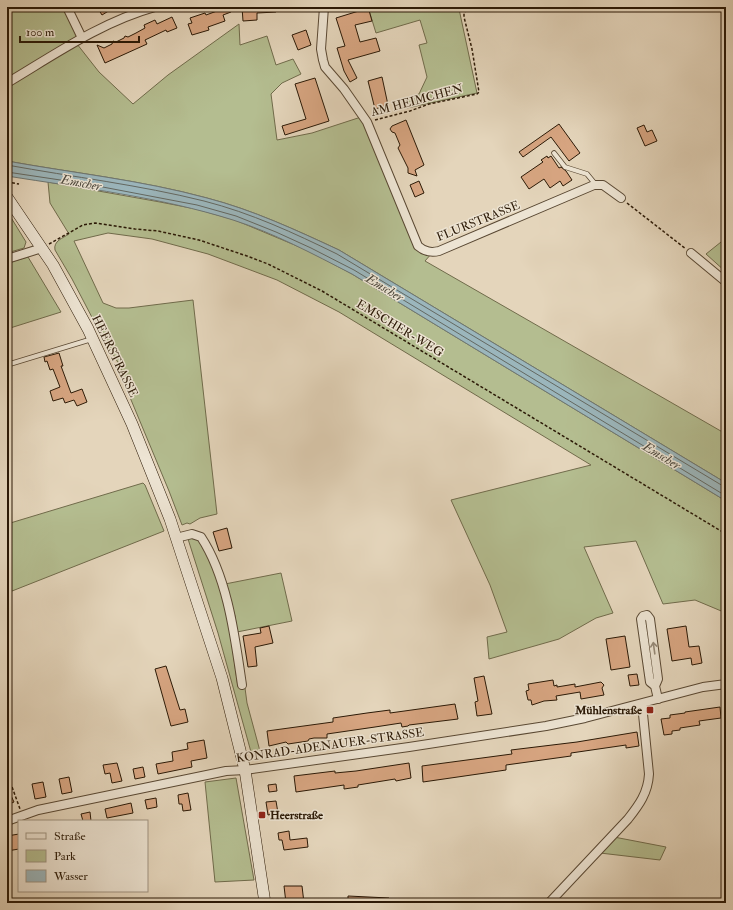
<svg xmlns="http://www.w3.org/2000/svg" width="733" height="910" font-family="'IM FELL Double Pica',serif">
<rect width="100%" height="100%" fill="#e4d5bb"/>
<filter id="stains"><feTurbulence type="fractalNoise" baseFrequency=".005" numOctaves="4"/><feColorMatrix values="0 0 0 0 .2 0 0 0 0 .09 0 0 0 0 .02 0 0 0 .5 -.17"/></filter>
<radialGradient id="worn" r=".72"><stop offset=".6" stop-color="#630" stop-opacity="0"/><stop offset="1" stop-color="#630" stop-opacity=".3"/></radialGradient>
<g fill="#b4bd90" stroke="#706b4b">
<path d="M 7,7 L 64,7 L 79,38 L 7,80 Z"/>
<path d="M 368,7 L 461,7 L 459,9 L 477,93 L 407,108 L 406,98 L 419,94 L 427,77 L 419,45 L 427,43 L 420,20 L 376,33 Z"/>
<path d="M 239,24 L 240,45 L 267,36 L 276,65 L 293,59 L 301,74 L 282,83 L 271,94 L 277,140 L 312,133 L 361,117 L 417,246 L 432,253 L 425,261 L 726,434 L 726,483 L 339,250 C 296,230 253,210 207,198 C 141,180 73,173 7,161 L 7,86 L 77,44 L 99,72 L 133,104 L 168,75 Z"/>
<path d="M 48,182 L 160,202 L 196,209 L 235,220 L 309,251 L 352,274 L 726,501 L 726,613 L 695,600 L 663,604 L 636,541 L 584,547 L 613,613 L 596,618 L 559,639 L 489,659 L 487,637 L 507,632 L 490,585 L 451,500 L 591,465 L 339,312 L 277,280 L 208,254 L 152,239 L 108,233 L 74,241 L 103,303 L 116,308 L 129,308 L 193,300 L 217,514 L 200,518 L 190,524 L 187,523 L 182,525 L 169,491 L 129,395 L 120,366 L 96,325 L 72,279 L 55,250 C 53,241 63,238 69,234 L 50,203 Z"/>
<path d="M 7,211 L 26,242 L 24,248 L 7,253 Z"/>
<path d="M 726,238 L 726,272 L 706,254 Z"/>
<path d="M 28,257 L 61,312 L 7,329 L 7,263 Z"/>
<path d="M 143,483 L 145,485 L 164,531 L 7,593 L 7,524 Z"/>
<path d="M 195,538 L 200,541 L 216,574 L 227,610 L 238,687 L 245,688 L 247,703 L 261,755 L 251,752 L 218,633 L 188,539 Z"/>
<path d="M 281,573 L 292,621 L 237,632 L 235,616 L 225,584 Z"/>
<path d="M 236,778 L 254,880 L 215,882 L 205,782 Z"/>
<path d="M 614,837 L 666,847 L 660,860 L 600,853 Z"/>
</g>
<path fill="#9bb6bc" stroke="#6e7773" d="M 7,161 C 73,173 141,180 207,198 C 253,210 296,230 339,250 L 726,483 L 726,501 L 352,274 C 313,254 274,233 233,220 C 160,197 82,188 7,176 Z"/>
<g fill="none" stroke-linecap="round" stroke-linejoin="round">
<g stroke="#636861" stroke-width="1">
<path d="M 7,165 C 73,177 140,185 204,201 C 251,213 294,233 337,254 L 723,486 L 726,486"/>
<path d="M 7,172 L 87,184 L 197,205 L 236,216 L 276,232 L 311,248 L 354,270 L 726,496"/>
</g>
</g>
<g fill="#d7a581" stroke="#2b1906">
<path d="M 97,7 L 115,7 L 102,15 Z"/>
<path d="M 216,7 L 229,7 L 231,12 L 223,15 L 225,21 L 208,27 L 209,30 L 192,35 L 188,24 L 192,23 L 190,18 L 205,13 L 206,15 L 217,11 Z"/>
<path d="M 242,7 L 275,7 L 276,12 L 257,13 L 257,20 L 243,21 Z"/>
<path d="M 361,7 L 368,7 L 372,21 L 355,25 L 360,42 L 376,38 L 380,51 L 348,60 L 357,78 L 350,82 L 344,71 L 337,48 L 345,46 L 336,18 L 362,10 Z"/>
<path d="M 172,17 L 177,28 L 167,32 L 166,30 L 145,40 L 147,44 L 105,63 L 97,45 L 104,48 L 112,44 L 113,41 L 116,42 L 124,38 L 125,36 L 128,37 L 136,33 L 145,28 L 144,25 L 155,20 L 157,24 Z"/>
<path d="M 306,30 L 311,45 L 298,50 L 292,35 Z"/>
<path d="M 382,77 L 388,105 L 375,109 L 368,81 Z"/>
<path d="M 315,78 L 329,121 L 285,135 L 282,126 L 306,119 L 295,84 Z"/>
<path d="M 406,120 L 424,165 L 415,170 L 417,176 L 408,173 L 408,168 L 398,148 L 400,145 L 395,133 L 392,132 L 390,129 L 392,126 Z"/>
<path d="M 559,124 L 580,153 L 569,161 L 551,137 L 523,157 L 519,152 Z"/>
<path d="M 644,125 L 647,132 L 652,130 L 657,141 L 645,146 L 637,128 Z"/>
<path d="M 547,156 L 548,158 L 551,156 L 559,168 L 561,167 L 566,171 L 572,180 L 563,186 L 560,181 L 550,188 L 544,179 L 529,189 L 521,177 L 543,162 L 541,160 Z"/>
<path d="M 419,181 L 424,193 L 415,197 L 410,185 Z"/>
<path d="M 59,353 L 63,366 L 61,366 L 71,393 L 82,389 L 87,402 L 77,406 L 74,400 L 65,403 L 63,398 L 53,401 L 50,391 L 60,387 L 53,369 L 50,370 L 47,361 L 45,362 L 44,357 Z"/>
<path d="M 227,528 L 232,548 L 219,551 L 213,532 Z"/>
<path d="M 269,626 L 273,643 L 255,647 L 257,666 L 248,667 L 243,636 L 261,633 L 260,628 Z"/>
<path d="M 686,626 L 689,647 L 699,646 L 702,663 L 692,665 L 691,658 L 672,661 L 667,629 Z"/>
<path d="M 625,636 L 630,667 L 611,670 L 606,639 Z"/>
<path d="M 166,666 L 180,710 L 185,709 L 188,722 L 171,726 L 155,669 Z"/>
<path d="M 637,674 L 639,685 L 630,686 L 628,675 Z"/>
<path d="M 484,676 L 492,714 L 477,716 L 475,702 L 478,701 L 474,678 Z"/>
<path d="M 553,680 L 554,686 L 557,685 L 557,687 L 575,684 L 575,687 L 601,682 L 604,685 L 602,688 L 604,695 L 581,699 L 580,692 L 556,696 L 557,700 L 544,701 L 532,705 L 531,700 L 528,700 L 526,691 L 529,690 L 528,684 Z"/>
<path d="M 455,704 L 458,719 L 409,725 L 408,726 L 402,727 L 401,723 L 375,727 L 327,734 L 327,738 L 314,738 L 309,739 L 308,741 L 288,744 L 286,742 L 269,746 L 267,731 L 333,722 L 333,718 L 367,713 L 390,710 L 390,713 Z"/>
<path d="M 720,707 L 721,718 L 699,721 L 700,725 L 680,728 L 680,730 L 672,731 L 672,734 L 664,735 L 661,719 L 670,718 L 670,715 L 685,713 L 685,712 Z"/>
<path d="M 637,732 L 639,746 L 626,748 L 626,745 L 571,753 L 571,756 L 506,765 L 506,770 L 423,782 L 422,766 L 512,754 L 511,750 L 577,742 Z"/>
<path d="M 204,740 L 207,758 L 191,761 L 192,767 L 158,774 L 156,764 L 173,761 L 172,752 L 188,749 L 187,743 Z"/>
<path d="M 117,763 L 122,781 L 112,783 L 110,773 L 105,774 L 103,765 Z"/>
<path d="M 409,763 L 411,778 L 396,781 L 395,779 L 358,785 L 358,787 L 344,789 L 344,785 L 296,792 L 294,776 L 335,771 L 335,773 L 356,771 Z"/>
<path d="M 143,767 L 145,777 L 135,779 L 133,769 Z"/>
<path d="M 69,777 L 72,792 L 62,794 L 59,779 Z"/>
<path d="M 43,782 L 46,797 L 35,799 L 32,784 Z"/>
<path d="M 276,784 L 277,791 L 269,792 L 268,785 Z"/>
<path d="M 7,787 L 14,802 L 7,805 Z"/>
<path d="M 188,793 L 191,810 L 183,811 L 182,804 L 179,804 L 178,795 Z"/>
<path d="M 156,798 L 157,807 L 147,809 L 145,800 Z"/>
<path d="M 276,801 L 278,813 L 268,815 L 266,802 Z"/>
<path d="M 131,803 L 133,813 L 107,818 L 105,809 Z"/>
<path d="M 90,812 L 91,821 L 83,821 L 81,814 Z"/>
<path d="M 289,831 L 290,840 L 307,838 L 308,847 L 284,850 L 282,840 L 279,840 L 278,833 Z"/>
<path d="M 19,834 L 19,849 L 7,851 L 7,836 Z"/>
<path d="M 284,886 L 302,886 L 304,903 L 286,903 Z"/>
<path d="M 348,896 L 389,898 L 389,903 L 348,903 Z"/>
</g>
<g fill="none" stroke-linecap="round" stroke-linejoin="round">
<defs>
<g id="lane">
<path d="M 554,153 L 565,167 L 587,174 L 596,185"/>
<path d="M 10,364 L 92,339"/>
</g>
<g id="street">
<path d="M 67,7 L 82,38"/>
<path d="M 324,7 L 321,49 L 323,60 L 325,67 L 344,89 L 367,122 L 418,246 C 425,252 431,253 439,251 L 594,185 L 603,185 L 621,198"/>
<path d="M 7,83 C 54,55 101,22 155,7"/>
<path d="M 691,253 L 726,282"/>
<path d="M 7,259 L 42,248"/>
<path d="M 176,538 L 192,534 L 201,537 C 228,578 235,638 242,685"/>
<path d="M 655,686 L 650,682 L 641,619 L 643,616 L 647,615 L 650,619 L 658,679 L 655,686 L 658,699"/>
<path d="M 7,821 L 38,810 L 226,771 L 245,770 L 409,747 L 546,726 L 585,718 L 703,687 L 726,684"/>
<path d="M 549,903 L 628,819 C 639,805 648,793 649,774 L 642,704"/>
</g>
<path id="secondary" d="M 7,197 L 53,265 L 88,329 L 132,424 L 170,519 L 222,678 L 245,770 L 265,903"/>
</defs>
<use href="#lane" stroke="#594833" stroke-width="5.5"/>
<use href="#street" stroke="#594833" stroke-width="10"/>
<use href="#secondary" stroke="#2b1906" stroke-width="12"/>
<g stroke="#2b1906" stroke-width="1.5" stroke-dasharray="3 2" stroke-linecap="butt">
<path d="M 375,120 L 410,111 L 429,104 L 477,94 L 479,92 L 472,49 L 464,17 L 464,13 L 468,7"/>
<path d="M 7,182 L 19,184"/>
<path d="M 627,203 L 686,249"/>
<path d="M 49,244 L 83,225 L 95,223 L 135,229 L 158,231 L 199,240 L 247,256 L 268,264 L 322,291 L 726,534"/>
<path d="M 7,773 L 20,809"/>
</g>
<use href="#lane" stroke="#ede4d3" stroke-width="4"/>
<use href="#street" stroke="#ede4d3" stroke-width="8"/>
<use href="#secondary" stroke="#ede4d3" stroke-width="11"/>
</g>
<defs><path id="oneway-shaft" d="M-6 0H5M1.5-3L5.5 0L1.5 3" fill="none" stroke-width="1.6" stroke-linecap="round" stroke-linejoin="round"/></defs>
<use stroke="#968977" href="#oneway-shaft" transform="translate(654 648) rotate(-98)"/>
<g fill="#8f2418" stroke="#ede4d3" stroke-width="1.5">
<rect x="646" y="706" width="8" height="8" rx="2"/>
<rect x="258" y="811" width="8" height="8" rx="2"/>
</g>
<g text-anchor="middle" stroke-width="3" stroke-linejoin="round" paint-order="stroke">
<g font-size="12" fill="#2b1906" stroke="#ede4d3">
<text transform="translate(417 100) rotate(-15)" y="4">AM HEIMCHEN</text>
<text transform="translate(478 221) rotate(-22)" y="4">FLURSTRASSE</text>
<text transform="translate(400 328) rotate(31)" y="4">EMSCHER-WEG</text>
<text transform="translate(115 356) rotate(64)" y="4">HEERSTRASSE</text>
<text transform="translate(330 745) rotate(-8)" y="4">KONRAD-ADENAUER-STRASSE</text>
</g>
<g font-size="12" font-weight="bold" fill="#2b1906" stroke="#ede4d3" text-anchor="end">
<text x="642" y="714">Mühlenstraße</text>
<text x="270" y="819" text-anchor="start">Heerstraße</text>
</g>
<g font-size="13" font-style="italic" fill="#4d483d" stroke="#ede4d3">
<text transform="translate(81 182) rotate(10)" y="5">Emscher</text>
<text transform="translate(385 287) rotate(31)" y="5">Emscher</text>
<text transform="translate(662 455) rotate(31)" y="5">Emscher</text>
</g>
</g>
<rect width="733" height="910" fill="none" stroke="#e4d5bb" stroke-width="24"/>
<rect x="8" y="8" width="717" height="894" fill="none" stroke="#2b1906" stroke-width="2"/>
<rect x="12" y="12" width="709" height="886" fill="none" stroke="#2b1906"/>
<rect x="18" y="820" width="130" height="72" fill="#ede4d3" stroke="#9f9381"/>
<rect x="26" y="833" width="20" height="6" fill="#ede4d3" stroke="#9f9381"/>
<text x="54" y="840" font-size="12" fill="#2b1906">Straße</text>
<rect x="26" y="850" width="20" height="12" fill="#b4bd90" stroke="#9f9381"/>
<text x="54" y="860" font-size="12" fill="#2b1906">Park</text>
<rect x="26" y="870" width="20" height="12" fill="#9bb6bc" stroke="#9f9381"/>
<text x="54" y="880" font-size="12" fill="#2b1906">Wasser</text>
<path d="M20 36v6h119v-6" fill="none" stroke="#2b1906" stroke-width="2"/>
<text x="26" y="36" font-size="12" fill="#2b1906" stroke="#ede4d3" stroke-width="3" paint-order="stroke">100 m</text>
<rect width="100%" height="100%" filter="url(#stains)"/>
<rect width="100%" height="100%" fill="url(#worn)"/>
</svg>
